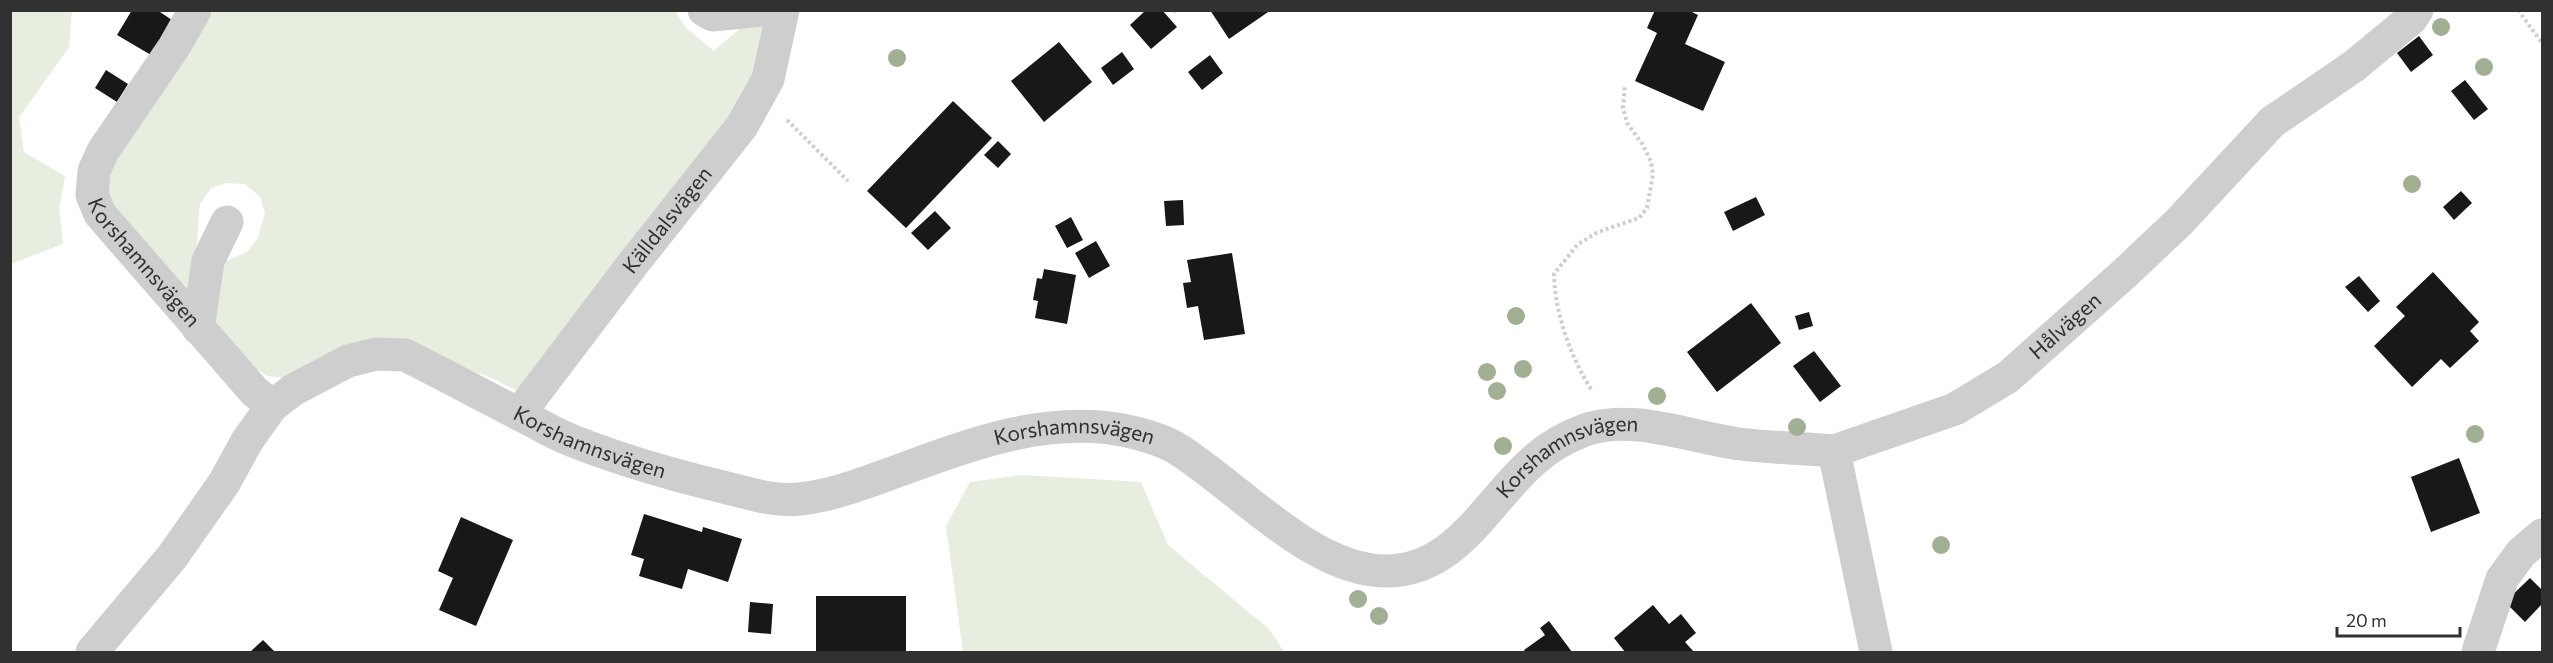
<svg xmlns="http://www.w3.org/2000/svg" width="2553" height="663" font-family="Commissioner,sans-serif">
<rect width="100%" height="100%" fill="#fff"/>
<g fill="#e7eedf">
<path d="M 11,10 L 72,11 L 69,47 L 19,117 L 24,152 L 65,176 L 59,209 L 63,244 L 11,264 Z"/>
<path d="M 205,11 L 675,11 L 686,28 L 714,51 L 747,22 L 766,16 L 749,96 L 518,391 L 485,375 L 454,368 L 421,351 L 293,379 L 267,376 L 237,356 L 208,324 L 219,264 L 247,252 L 258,238 L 265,213 L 260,197 L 245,184 L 227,183 L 211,188 L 200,204 L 192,303 L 110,202 L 104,187 L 108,170 Z"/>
<path d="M 1022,475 L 1141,482 L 1168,545 L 1269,629 L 1284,652 L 963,652 L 946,526 L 970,482 Z"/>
</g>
<g fill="#181818">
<path d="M 132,10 L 157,10 L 172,20 L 151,55 L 117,35 Z"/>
<path d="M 1146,10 L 1162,10 L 1177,27 L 1151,49 L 1130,25 Z"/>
<path d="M 1210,10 L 1271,10 L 1229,39 Z"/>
<path d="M 1655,10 L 1688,10 L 1698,15 L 1685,44 L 1725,62 L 1703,111 L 1635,81 L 1657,33 L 1647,28 Z"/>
<path d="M 2419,36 L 2433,55 L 2411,72 L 2397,53 Z"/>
<path d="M 1059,42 L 1092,82 L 1044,122 L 1011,81 Z"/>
<path d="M 1122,52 L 1134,69 L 1113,85 L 1101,68 Z"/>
<path d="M 1210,55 L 1223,73 L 1202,90 L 1188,72 Z"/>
<path d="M 106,70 L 128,84 L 117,102 L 95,88 Z"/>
<path d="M 2465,80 L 2488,109 L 2474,120 L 2451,91 Z"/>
<path d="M 953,101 L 992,138 L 906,228 L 867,191 Z"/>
<path d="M 998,141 L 1011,154 L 998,168 L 984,155 Z"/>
<path d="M 2461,191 L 2472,203 L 2454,220 L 2443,207 Z"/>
<path d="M 1756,197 L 1765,215 L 1733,231 L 1724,212 Z"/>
<path d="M 1183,200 L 1184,225 L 1166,226 L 1164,201 Z"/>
<path d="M 935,211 L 951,228 L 928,250 L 911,233 Z"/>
<path d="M 1071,217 L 1083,240 L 1067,248 L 1055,226 Z"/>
<path d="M 1096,241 L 1110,266 L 1089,278 L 1075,253 Z"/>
<path d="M 1232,253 L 1245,334 L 1204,340 L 1198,306 L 1187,308 L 1183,283 L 1191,282 L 1187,260 Z"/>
<path d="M 1044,269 L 1076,275 L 1067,324 L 1035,318 L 1038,301 L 1033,300 L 1037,278 L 1042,279 Z"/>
<path d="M 2433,272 L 2479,322 L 2470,331 L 2479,341 L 2450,368 L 2441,359 L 2412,387 L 2374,346 L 2405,316 L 2396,307 Z"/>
<path d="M 2359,276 L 2380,301 L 2368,312 L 2345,287 Z"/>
<path d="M 1751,303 L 1781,343 L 1717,392 L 1687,352 Z"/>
<path d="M 1809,312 L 1813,326 L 1799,330 L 1795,316 Z"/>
<path d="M 1814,351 L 1841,386 L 1820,402 L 1793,366 Z"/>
<path d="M 2459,458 L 2480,513 L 2431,532 L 2411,477 Z"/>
<path d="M 644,514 L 702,532 L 703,527 L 742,539 L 728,582 L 688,569 L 682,589 L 639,576 L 644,559 L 631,555 Z"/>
<path d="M 461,517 L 513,540 L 476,626 L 439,610 L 453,578 L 438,571 Z"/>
<path d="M 2530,578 L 2542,590 L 2542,604 L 2525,622 L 2505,602 Z"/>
<rect x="816" y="596" width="90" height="55"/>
<path d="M 750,602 L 773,604 L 771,634 L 748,632 Z"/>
<path d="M 1653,605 L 1669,624 L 1681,614 L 1696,633 L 1685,642 L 1694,652 L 1625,652 L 1614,638 Z"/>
<path d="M 1549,621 L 1572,652 L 1525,652 L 1524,650 L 1545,635 L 1540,628 Z"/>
<path d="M 263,640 L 275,652 L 250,652 Z"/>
</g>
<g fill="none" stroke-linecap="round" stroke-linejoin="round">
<g stroke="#cecece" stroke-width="4" stroke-dasharray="3 3" stroke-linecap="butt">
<path d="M 1174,10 L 1177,14"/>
<path d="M 2518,10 L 2542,43"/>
<path d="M 787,120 L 848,181"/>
<path d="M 1591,389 C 1570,356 1555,313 1554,274 L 1578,244 L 1598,232 L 1639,218 L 1647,208 L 1653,174 L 1651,162 L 1643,145 L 1627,123 L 1623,108 L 1625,85"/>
</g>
<g stroke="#cecece" stroke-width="33">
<path id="s1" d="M 195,10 L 174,47 L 103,151 L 94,171 L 92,195 L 100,214 L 254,391 L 272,406"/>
<path d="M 704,10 L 713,15 L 763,10"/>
<path d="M 198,328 L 208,261 L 227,222"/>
<path id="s2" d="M 519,414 L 632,265 L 742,126 L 768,79 L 783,10"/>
<path id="s3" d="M 92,652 L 172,557 L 224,483 L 247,441 L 272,406 L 293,390 L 348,361 L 376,354 L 405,355 C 443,374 480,394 517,413 C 535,422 554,434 573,441 C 621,460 673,475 723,487 C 748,493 774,502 800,499 C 837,495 872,480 906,468 C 975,442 1052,415 1127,431 C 1145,435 1164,440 1179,450 C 1238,487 1312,571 1386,571 C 1456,571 1486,503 1532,462 C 1547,448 1566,437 1585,430 C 1632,413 1693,438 1740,444 C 1771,448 1803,448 1834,451"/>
<path id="s4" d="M 1876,652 L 1834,451 L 1955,409 L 2008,377 L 2124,274 L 2179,222 L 2272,122 L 2354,66 L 2411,19 L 2417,10"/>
<path d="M 2478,652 L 2502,579 L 2521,553 L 2542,535"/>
</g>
</g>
<g fill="#a1b093">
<circle cx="2441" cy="27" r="9"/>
<circle cx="897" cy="58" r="9"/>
<circle cx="2484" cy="67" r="9"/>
<circle cx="2412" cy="184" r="9"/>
<circle cx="1516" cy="316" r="9"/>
<circle cx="1523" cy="369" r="9"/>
<circle cx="1487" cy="372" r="9"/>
<circle cx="1497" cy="391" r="9"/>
<circle cx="1657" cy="396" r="9"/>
<circle cx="1797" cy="427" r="9"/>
<circle cx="2475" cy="434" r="9"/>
<circle cx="1503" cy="446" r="9"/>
<circle cx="1941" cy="545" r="9"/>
<circle cx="1358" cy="599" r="9"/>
<circle cx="1379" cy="616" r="9"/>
</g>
<g text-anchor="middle" stroke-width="6" stroke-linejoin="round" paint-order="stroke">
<g font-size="21" fill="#313131" stroke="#fff">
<text dy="7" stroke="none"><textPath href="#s2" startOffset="244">Källdalsvägen</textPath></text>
<text dy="7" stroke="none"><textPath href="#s1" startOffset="300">Korshamnsvägen</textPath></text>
<text dy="7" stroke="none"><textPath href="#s4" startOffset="472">Hålvägen</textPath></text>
<text dy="7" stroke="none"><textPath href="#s3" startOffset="657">Korshamnsvägen</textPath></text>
<text dy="7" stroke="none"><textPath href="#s3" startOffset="1161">Korshamnsvägen</textPath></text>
<text dy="7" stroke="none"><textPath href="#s3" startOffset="1737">Korshamnsvägen</textPath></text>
</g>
</g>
<rect width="2553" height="663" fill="none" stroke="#313131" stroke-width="24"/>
<path d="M2337 627v9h123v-9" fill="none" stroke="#313131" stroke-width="3"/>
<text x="2346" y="627" font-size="18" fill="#313131" stroke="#ffffff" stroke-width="4.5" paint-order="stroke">20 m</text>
</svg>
